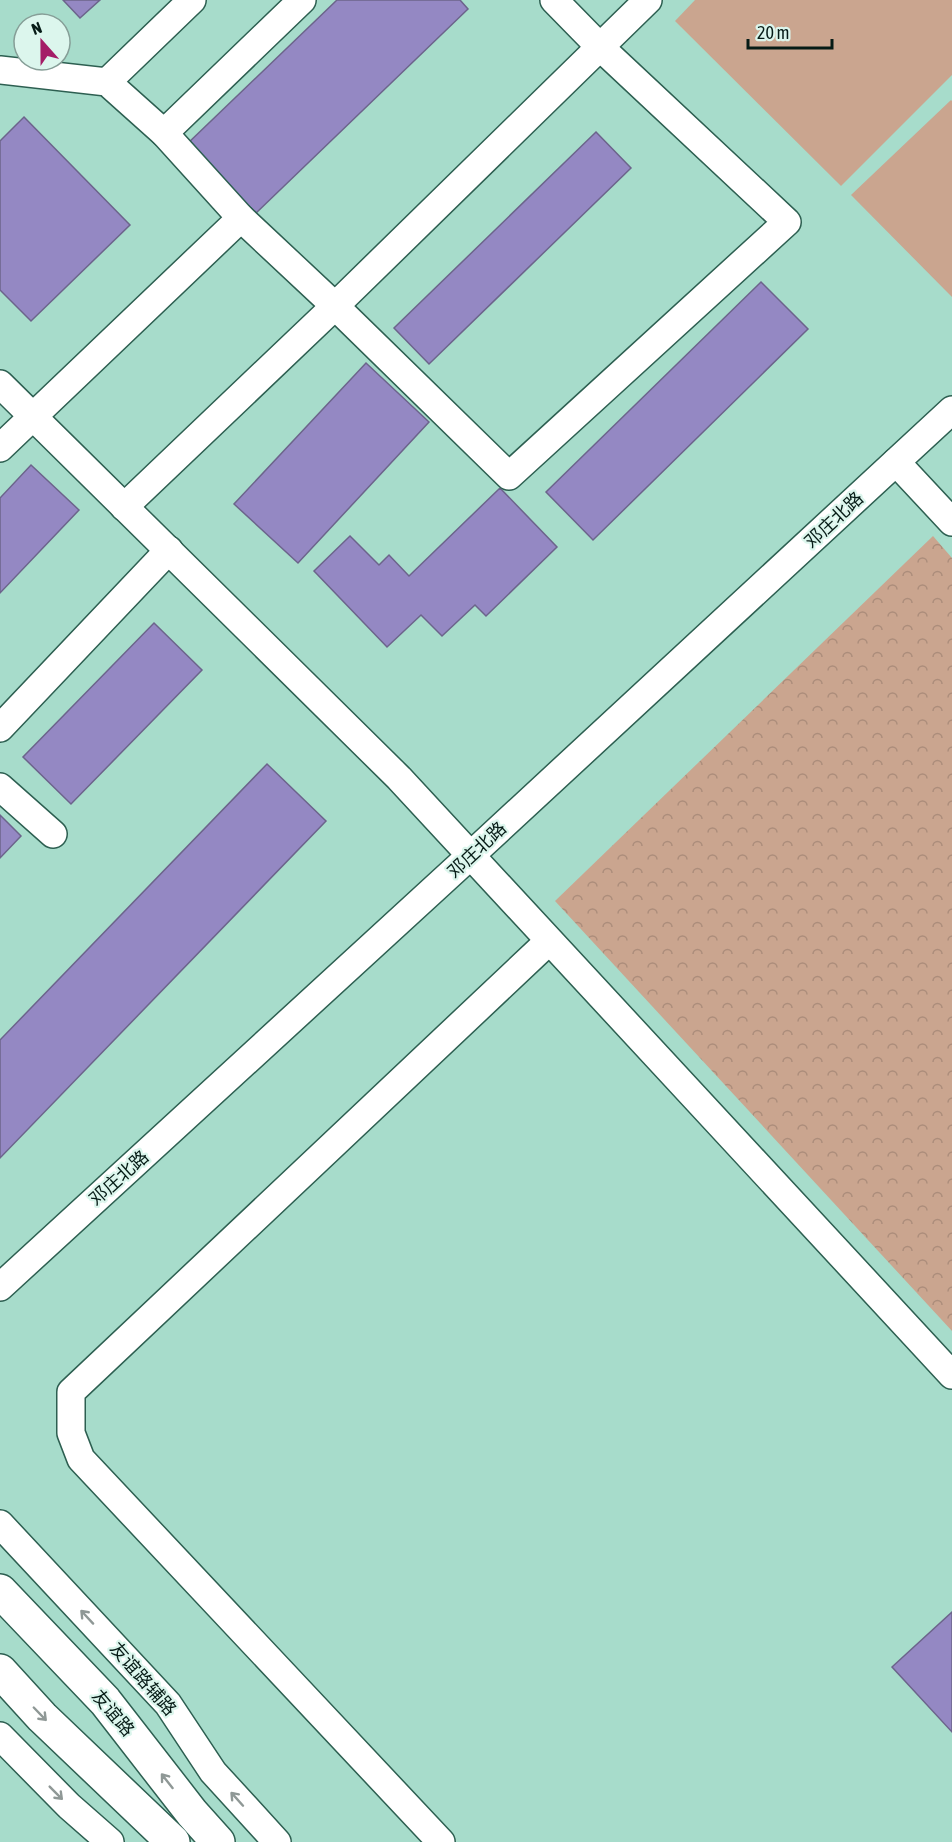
<svg xmlns="http://www.w3.org/2000/svg" width="952" height="1842" font-family="'Asap Condensed','Noto Sans SC',sans-serif">
<defs>
<pattern id="park-crowns" width="20" height="18" patternUnits="userSpaceOnUse" patternTransform="scale(1.5)"><rect width="20" height="18" fill="#caa58f"/><path d="M2 6a3 3 0 1 1 6 0M12 15a3 3 0 1 1 6 0" fill="none" stroke="#ac8d7b"/></pattern>
</defs>
<rect width="100%" height="100%" fill="#a7dccb"/>
<path fill="url(#park-crowns)" d="M 933,536 L 952,558 L 952,1331 L 555,901 Z"/>
<g fill="#caa58f">
<path d="M 695,0 L 952,0 L 952,75 L 841,186 L 675,21 Z"/>
<path d="M 951,100 L 952,101 L 952,297 L 851,195 Z"/>
</g>
<g fill="#9488c3" stroke="#6c648b" stroke-width="1.5">
<path d="M 63,0 L 100,0 L 80,18 Z"/>
<path d="M 337,0 L 460,0 L 468,9 L 253,216 L 185,146 Z"/>
<path d="M 24,117 L 130,225 L 31,321 L 0,290 L 0,141 Z"/>
<path d="M 596,132 L 631,168 L 429,364 L 394,328 Z"/>
<path d="M 761,282 L 808,329 L 593,540 L 546,492 Z"/>
<path d="M 366,363 L 429,422 L 298,563 L 234,504 Z"/>
<path d="M 31,465 L 79,510 L 0,593 L 0,498 Z"/>
<path d="M 500,488 L 557,547 L 486,616 L 475,605 L 442,636 L 421,615 L 387,647 L 314,571 L 350,536 L 379,565 L 389,555 L 409,576 Z"/>
<path d="M 154,623 L 202,670 L 71,804 L 23,757 Z"/>
<path d="M 267,764 L 326,821 L 0,1158 L 0,1040 Z"/>
<path d="M 0,815 L 21,836 L 0,858 Z"/>
<path d="M 952,1612 L 952,1732 L 892,1667 Z"/>
</g>
<g fill="none" stroke-linecap="round" stroke-linejoin="round">
<defs>
<g id="minor">
<path d="M 0,70 L 107,82 L 164,133 L 241,218 L 335,306 L 509,476 L 787,222 L 600,47 L 554,0"/>
<path d="M 107,82 L 192,0"/>
<path d="M 164,133 L 302,0"/>
<path d="M 0,384 L 399,778 L 952,1375"/>
<path d="M 0,448 L 241,218"/>
<path d="M 896,462 L 952,522"/>
<path d="M 124,507 L 335,306 L 648,0"/>
<path d="M 0,728 L 169,550"/>
<path d="M 0,787 L 53,834"/>
<path d="M 0,1287 L 470,856 L 952,410"/>
<path d="M 0,1524 L 168,1704 L 213,1772 L 277,1842"/>
<path d="M 0,1736 L 69,1806 L 110,1842"/>
<path d="M 441,1842 L 81,1459 L 71,1433 L 71,1392 L 549,941"/>
</g>
<g id="major">
<path d="M 0,1591 L 105,1701 L 192,1813 L 218,1842"/>
<path d="M 0,1671 L 42,1717 L 173,1842"/>
</g>
</defs>
<use href="#minor" stroke="#2d5f51" stroke-width="30"/>
<use href="#major" stroke="#2d5f51" stroke-width="36"/>
<use href="#minor" stroke="#fff" stroke-width="27"/>
<use href="#major" stroke="#fff" stroke-width="33"/>
</g>
<defs><path id="oneway-shaft" d="M-6 0H5M1.5-3L5.5 0L1.5 3" fill="none" stroke-width="1.6" stroke-linecap="round" stroke-linejoin="round" transform="scale(1.5)"/></defs>
<g stroke="#8f9896">
<use href="#oneway-shaft" transform="translate(87 1617) rotate(-133)"/>
<use href="#oneway-shaft" transform="translate(40 1714) rotate(46)"/>
<use href="#oneway-shaft" transform="translate(167 1781) rotate(-128)"/>
<use href="#oneway-shaft" transform="translate(56 1793) rotate(45)"/>
<use href="#oneway-shaft" transform="translate(237 1799) rotate(-132)"/>
</g>
<g text-anchor="middle" stroke-width="4.5" stroke-linejoin="round" paint-order="stroke">
<g font-size="18" fill="#061b16" stroke="#dcf6ed">
<text transform="translate(834 520) rotate(-43)" y="6">邓庄北路</text>
<text transform="translate(477 850) rotate(-43)" y="6">邓庄北路</text>
<text transform="translate(119 1178) rotate(-42)" y="6">邓庄北路</text>
<text transform="translate(143 1679) rotate(49)" y="6">友谊路辅路</text>
<text transform="translate(113 1713) rotate(50)" y="6">友谊路</text>
</g>
</g>
<g transform="translate(42 42) rotate(339)"><circle r="28" fill="#dcf6ed" stroke="#869e97" stroke-width="1.5"/>
<path d="M0-4.5L10 22L0 15L-10 22Z" fill="#a41d67"/>
<text y="-9" font-size="16" font-weight="bold" text-anchor="middle" fill="#061b16">N</text>
</g>
<path d="M748 39v9h84v-9" fill="none" stroke="#061b16" stroke-width="3"/>
<text x="757" y="39" font-size="18" fill="#061b16" stroke="#dcf6ed" stroke-width="4.5" paint-order="stroke">20 m</text>
</svg>
